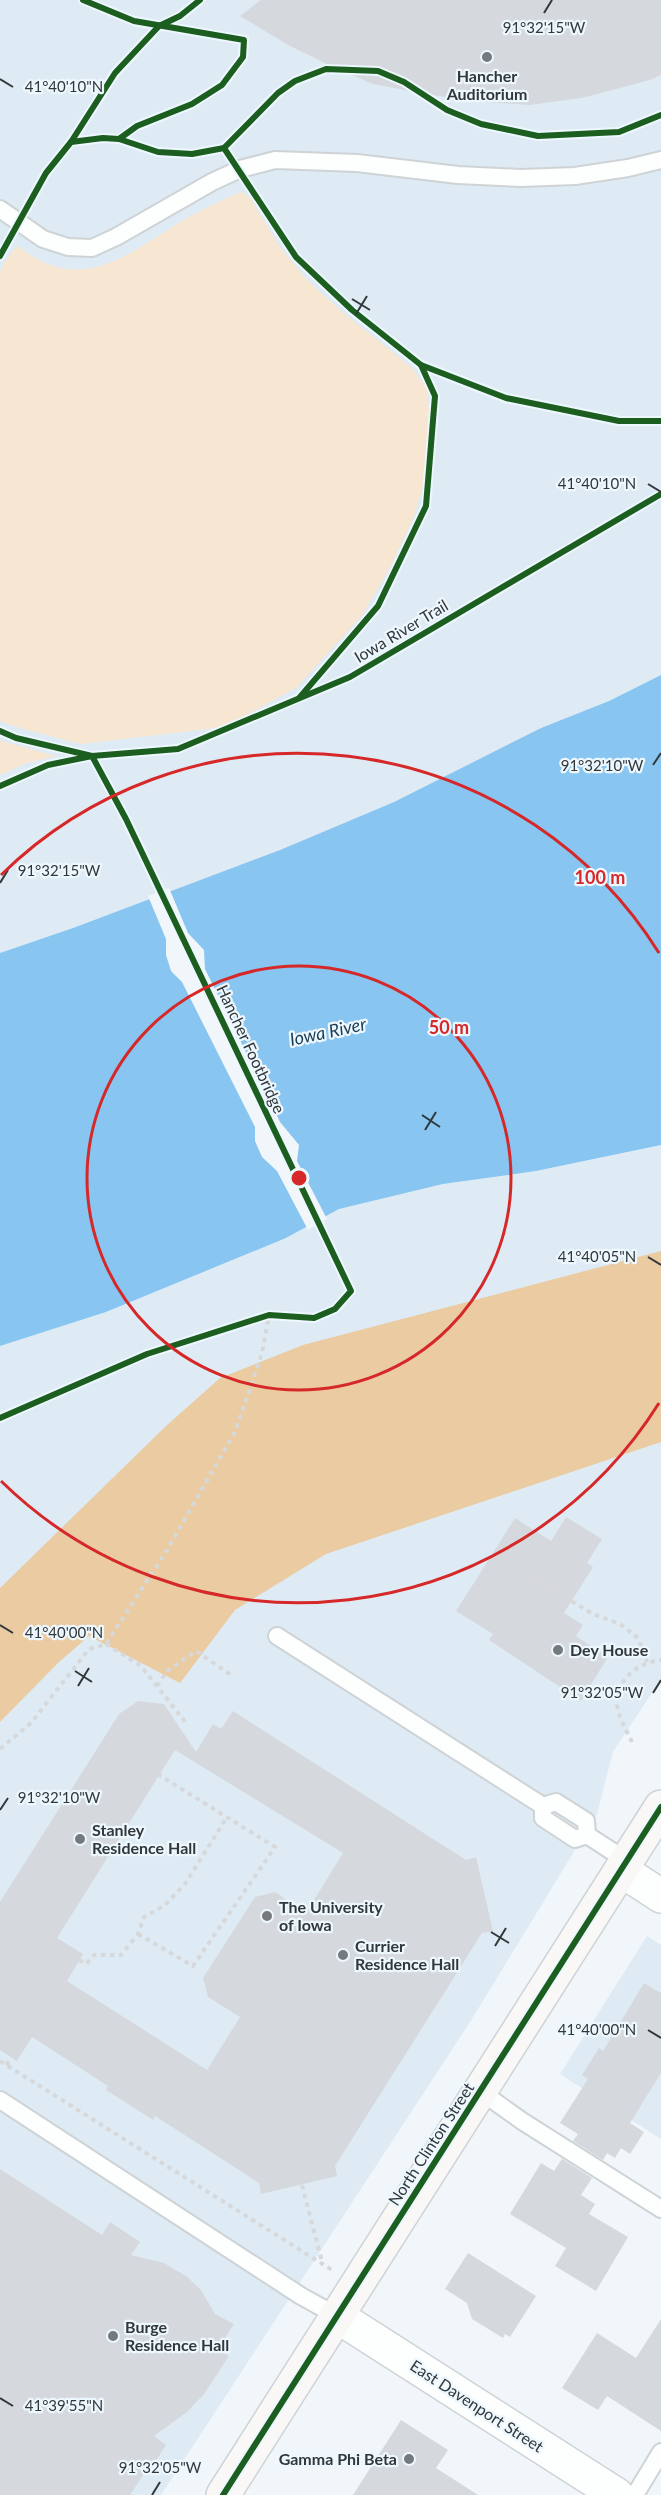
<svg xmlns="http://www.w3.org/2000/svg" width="661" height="2495" font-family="Lato,sans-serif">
<rect width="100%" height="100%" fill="#f1f6fa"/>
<g fill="#dfebf4">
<path d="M 0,0 L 661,0 L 661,675 L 609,701 L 541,728 L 394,802 L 280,850 L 73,928 L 0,953 Z"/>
<path d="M 661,1145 L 661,1679 L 613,1752 L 597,1814 L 472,2019 L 161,2495 L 0,2495 L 0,1346 L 106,1312 L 286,1238 L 339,1209 L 443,1184 L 536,1171 Z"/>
<path d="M 647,1936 L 661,1945 L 661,2139 L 560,2074 Z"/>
</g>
<g fill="#f7e6d1">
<path d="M 241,192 L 250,198 L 280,247 L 306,279 L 341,311 L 412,368 L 427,389 L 430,426 L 423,487 L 413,519 L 390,567 L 363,614 L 296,688 L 224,727 L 81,744 L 23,729 L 0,721 L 0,272 L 5,261 L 17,246 C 26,252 35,259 45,263 C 96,285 138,247 179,223 C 199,211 219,201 241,192 Z"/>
<path d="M 0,740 L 8,743 L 56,756 L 26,763 L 0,775 Z"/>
</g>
<path fill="#eacba2" d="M 661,1251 L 661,1442 L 326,1554 L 235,1610 L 180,1683 L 89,1636 L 59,1662 L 0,1722 L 0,1588 L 166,1426 L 220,1378 L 303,1345 Z"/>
<path fill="#88c5f0" d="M 661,675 L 661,1145 L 536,1171 L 443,1184 L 339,1209 L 286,1238 L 106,1312 L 0,1346 L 0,953 L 73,928 L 280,850 L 394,802 L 541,728 L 609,701 Z"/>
<path fill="#f1f6fa" d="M 169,888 L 188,933 L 204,950 L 205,969 L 280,1122 L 299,1145 L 297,1161 L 327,1219 L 308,1230 L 277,1171 L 262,1157 L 255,1141 L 255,1127 L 182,982 L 171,971 L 166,955 L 166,939 L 148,896 Z"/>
<g fill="#d5d9dd" fill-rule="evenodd">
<path d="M 261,0 L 661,0 L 661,75 L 650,80 L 582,98 L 529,105 L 470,101 L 420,93 L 373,84 L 335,68 L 290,46 L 240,16 Z"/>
<path d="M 566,1517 L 602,1539 L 587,1563 L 593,1567 L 564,1613 L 583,1625 L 576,1636 L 608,1657 L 581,1701 L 489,1640 L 493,1634 L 456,1611 L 515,1518 L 551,1541 Z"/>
<path d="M 138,1701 L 164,1704 L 196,1752 L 213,1724 L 221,1729 L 233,1711 L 466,1860 L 476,1857 L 493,1931 L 482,1933 L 335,2166 L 337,2176 L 261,2194 L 259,2183 L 155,2116 L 153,2120 L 106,2090 L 108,2086 L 32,2037 L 17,2061 L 0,2050 L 0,1902 L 119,1714 ZM 175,1750 L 343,1853 L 306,1913 L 275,1892 L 255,1897 L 203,1978 L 208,1997 L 240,2017 L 207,2070 L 67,1981 L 83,1954 L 57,1938 Z"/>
<path d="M 644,1983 L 661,1993 L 661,2073 L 630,2123 L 644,2132 L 630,2154 L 621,2148 L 615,2158 L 607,2153 L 603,2160 L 573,2141 L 578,2134 L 560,2123 L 588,2079 L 582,2075 L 599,2048 L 603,2051 Z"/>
<path d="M 562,2159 L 592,2178 L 581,2195 L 595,2204 L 589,2214 L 628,2237 L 596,2291 L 555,2266 L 566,2248 L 510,2214 L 541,2163 L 554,2171 Z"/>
<path d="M 0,2169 L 102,2235 L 110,2222 L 140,2242 L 131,2255 L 164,2263 L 186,2276 L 201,2290 L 215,2314 L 234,2324 L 218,2349 L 229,2356 L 204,2394 L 187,2412 L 154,2436 L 166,2445 L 150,2470 L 147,2469 L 130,2495 L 0,2495 Z"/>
<path d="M 468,2253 L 536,2296 L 510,2337 L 505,2334 L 503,2338 L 472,2319 L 467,2303 L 445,2289 Z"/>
<path d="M 661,2319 L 661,2431 L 607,2396 L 598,2410 L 562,2388 L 597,2333 L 636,2358 Z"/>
<path d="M 401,2420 L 448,2450 L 436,2468 L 478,2495 L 353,2495 Z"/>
</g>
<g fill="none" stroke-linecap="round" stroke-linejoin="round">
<defs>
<g id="lane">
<path d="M 0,209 L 43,239 L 68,247 L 92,248 L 116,237 L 212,182 L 240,169 L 275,160 L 357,163 L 458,175 L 521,178 L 575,176 L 628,168 L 661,160"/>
<path d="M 277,1636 L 543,1806 L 556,1802 L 586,1821 L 587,1835 L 575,1839 L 543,1818 L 543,1806"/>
<path d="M 587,1835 L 627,1861"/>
<path d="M 480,2091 L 522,2121 L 661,2209"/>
<path d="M 0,2100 L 301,2296 L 337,2316"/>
<path d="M 635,2495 L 661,2452"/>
</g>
<g id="street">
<path d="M 621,1870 L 661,1896"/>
<path d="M 337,2316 L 617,2495"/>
</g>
<path id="secondary" d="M 223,2495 L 661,1807"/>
</defs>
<use href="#lane" stroke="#ced3d6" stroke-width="20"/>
<use href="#street" stroke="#ced3d6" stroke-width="36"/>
<use href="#secondary" stroke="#ced3d6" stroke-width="36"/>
<g stroke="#d7d8da" stroke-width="4" stroke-dasharray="4.5 4.5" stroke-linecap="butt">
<path d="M 533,1578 L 593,1614 L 620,1624 L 638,1638 L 647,1662"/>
<path d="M 106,1644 L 141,1666 L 186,1723"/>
<path d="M 157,1686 L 167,1671 L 196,1651 L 234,1677"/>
<path d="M 632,1742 C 626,1729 615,1712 617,1697 C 621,1675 641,1662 661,1660"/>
<path d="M 0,1749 L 31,1723 L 89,1649 L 106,1644 L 167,1550 L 235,1432 L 262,1353 L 269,1315"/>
<path d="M 138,1934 L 193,1966 L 275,1847 L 159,1775"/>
<path d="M 79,1960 L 86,1964 L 94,1955 L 121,1955 L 138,1934 L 144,1917 L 165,1905 L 185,1884 L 227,1817"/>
<path d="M 0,2061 L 332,2270"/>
<path d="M 6,2065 L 12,2058"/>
<path d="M 302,2185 L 322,2262"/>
</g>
<use href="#lane" stroke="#fdfefe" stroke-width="16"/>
<use href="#street" stroke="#fdfefe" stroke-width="33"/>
<use href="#secondary" stroke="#f9f8f6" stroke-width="33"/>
<defs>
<g id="cycleway">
<path d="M 119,139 L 158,152 L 192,154 L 224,148 L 278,93 L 295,81 L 326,69 L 378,71 L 404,82 L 447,110 L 481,124 L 538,136 L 619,132 L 661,115"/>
<path d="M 71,142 L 103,138 L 119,139 L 137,126 L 192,104 L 222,85 L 243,57 L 244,40 L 134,21 L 83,0"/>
<path d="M 224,148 L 296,257 L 352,310 L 421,365 L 506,398 L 619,421 L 661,421"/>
<path d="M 0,256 L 46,173 L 71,142 L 115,73 L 159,26 L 180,16 L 200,0"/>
<path d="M 300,697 L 378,606 L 426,506 L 435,396 L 421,365"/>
<path d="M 0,731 L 16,738 L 92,756 L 126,819 L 351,1291 L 335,1309 L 314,1318 L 269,1315 L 147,1354 L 0,1418"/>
<path d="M 0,786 L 48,765 L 92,756 L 178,749 L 350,677 L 661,494"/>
<path d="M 223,2495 L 661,1807"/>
</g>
</defs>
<use href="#cycleway" stroke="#edf7fe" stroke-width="10"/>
<use href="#cycleway" stroke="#1b5e20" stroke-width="6"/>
</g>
<path fill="none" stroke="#32373a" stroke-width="2" d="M 544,13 L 552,0M 0,79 L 13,87M 352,299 L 370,310M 356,314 L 367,296M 648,484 L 661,492M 653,765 L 661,753M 0,883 L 8,870M 422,1115 L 440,1127M 425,1130 L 436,1112M 648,1257 L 661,1265M 0,1625 L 13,1633M 75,1671 L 92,1682M 78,1686 L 89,1668M 653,1693 L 661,1680M 0,1810 L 8,1798M 491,1932 L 509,1943M 495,1946 L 506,1928M 648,2030 L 661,2038M 0,2398 L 13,2406M 152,2495 L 160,2482"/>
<g fill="none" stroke="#d62828" stroke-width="3">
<circle cx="299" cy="1178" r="212"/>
<path d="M659 1403A425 425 0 0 1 1 1481M1 875A425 425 0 0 1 659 953"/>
</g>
<g fill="#757a7d" stroke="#edf7fe" stroke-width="2">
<circle cx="487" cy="57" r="6"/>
<circle cx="558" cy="1650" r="6"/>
<circle cx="80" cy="1839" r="6"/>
<circle cx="267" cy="1916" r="6"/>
<circle cx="343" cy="1955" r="6"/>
<circle cx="113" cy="2336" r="6"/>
<circle cx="409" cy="2459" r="6"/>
</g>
<g text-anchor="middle" stroke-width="4.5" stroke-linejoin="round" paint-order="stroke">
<g font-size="16" font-weight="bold" fill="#32373a" stroke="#edf7fe" text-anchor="start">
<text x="487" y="82" text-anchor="middle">Hancher<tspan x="487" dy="18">Auditorium</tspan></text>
<text x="570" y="1656">Dey House</text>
<text x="92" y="1836">Stanley<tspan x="92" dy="18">Residence Hall</tspan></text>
<text x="279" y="1913">The University<tspan x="279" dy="18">of Iowa</tspan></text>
<text x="355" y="1952">Currier<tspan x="355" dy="18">Residence Hall</tspan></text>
<text x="125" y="2333">Burge<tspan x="125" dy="18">Residence Hall</tspan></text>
<text x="397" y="2465" text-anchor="end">Gamma Phi Beta</text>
</g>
<g font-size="16" fill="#32373a" stroke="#edf7fe">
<text transform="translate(401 631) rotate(-31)" y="6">Iowa River Trail</text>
<text transform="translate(251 1049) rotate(65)" y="6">Hancher Footbridge</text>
<text transform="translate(431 2144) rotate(-57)" y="6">North Clinton Street</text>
<text transform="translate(477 2406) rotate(33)" y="6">East Davenport Street</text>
</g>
<g font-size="18" font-style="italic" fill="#193e56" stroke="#edf7fe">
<text transform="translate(328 1032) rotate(-12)" y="6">Iowa River</text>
</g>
</g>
<g font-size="15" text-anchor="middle" fill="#32373a" stroke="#edf7fe" stroke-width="4.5" stroke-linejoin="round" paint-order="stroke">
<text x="544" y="33">91°32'15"W</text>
<text x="64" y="92">41°40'10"N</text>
<text x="597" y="489">41°40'10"N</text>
<text x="602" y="771">91°32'10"W</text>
<text x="59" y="876">91°32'15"W</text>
<text x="597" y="1262">41°40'05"N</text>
<text x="64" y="1638">41°40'00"N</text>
<text x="602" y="1698">91°32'05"W</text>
<text x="59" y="1803">91°32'10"W</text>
<text x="597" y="2035">41°40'00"N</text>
<text x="64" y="2411">41°39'55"N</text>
<text x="160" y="2473">91°32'05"W</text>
</g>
<circle cx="299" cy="1178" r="9" fill="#d62828" stroke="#edf7fe" stroke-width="3"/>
<g font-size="18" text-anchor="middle" font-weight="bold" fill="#d62828" stroke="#edf7fe" stroke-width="4.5" stroke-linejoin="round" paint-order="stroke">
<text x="600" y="884">100 m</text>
<text x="449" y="1034">50 m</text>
</g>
</svg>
